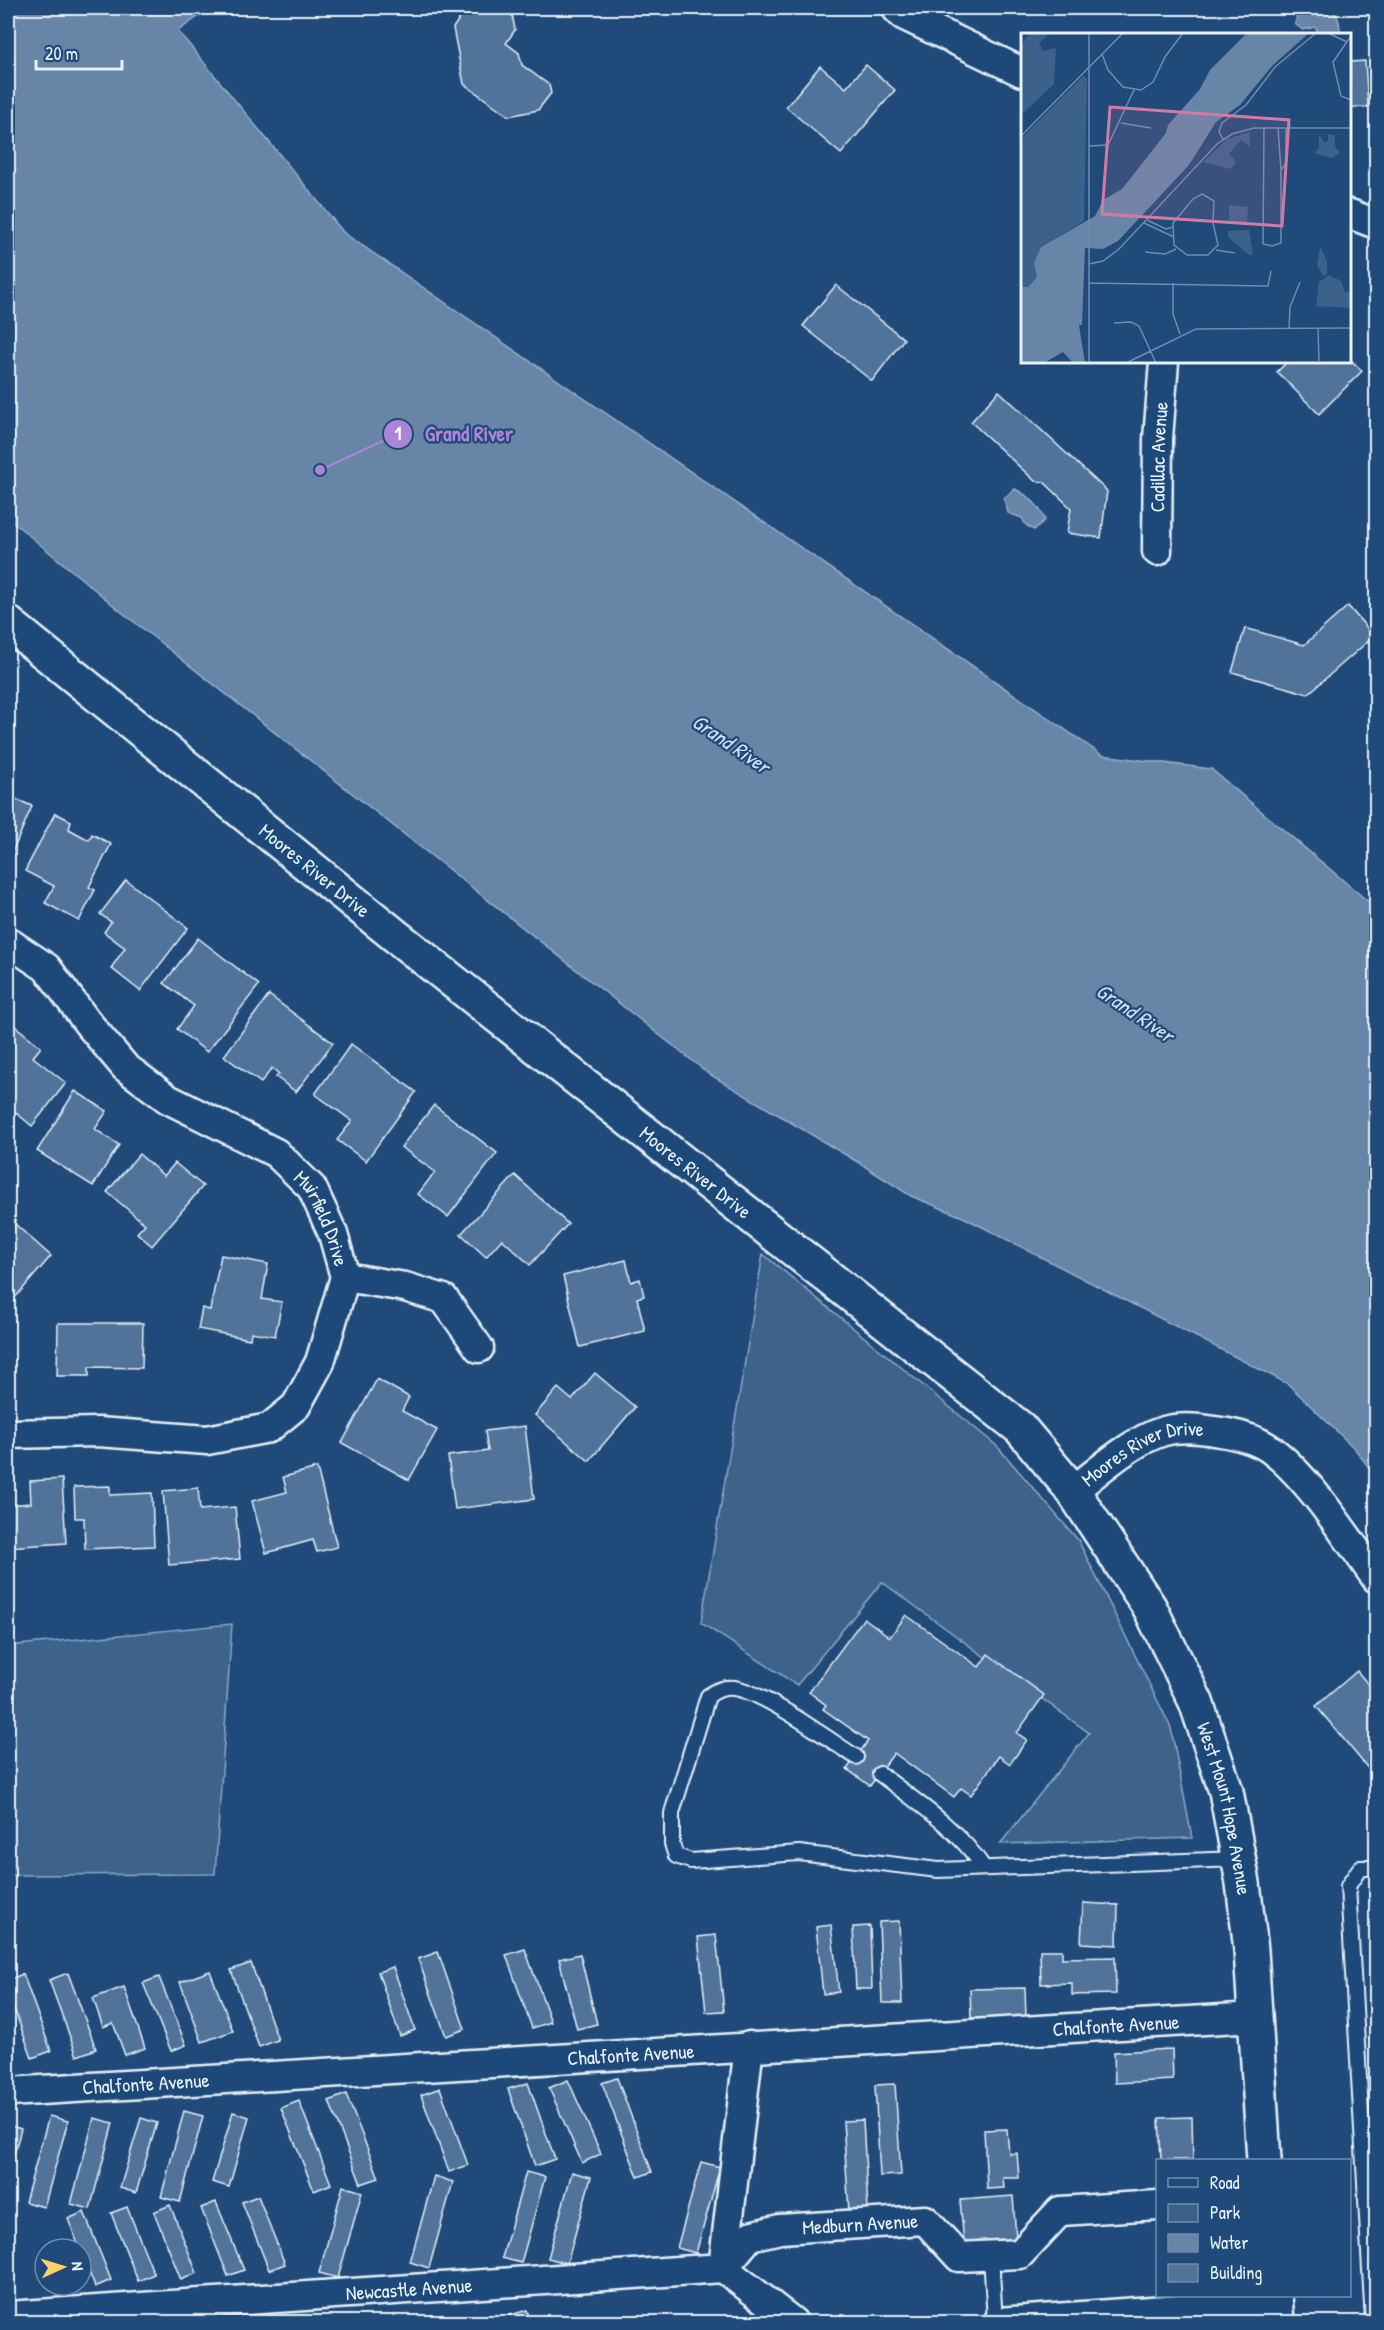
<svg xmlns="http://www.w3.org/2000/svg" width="1384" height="2330" font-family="'Patrick Hand',sans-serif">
<rect width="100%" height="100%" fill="#1f4a7a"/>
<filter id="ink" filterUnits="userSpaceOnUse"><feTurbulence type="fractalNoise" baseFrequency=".0167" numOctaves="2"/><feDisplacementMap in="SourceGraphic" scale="12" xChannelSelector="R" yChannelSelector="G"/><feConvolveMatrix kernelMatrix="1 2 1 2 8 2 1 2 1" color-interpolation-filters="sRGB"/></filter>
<g filter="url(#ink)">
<g fill="#3c628c" stroke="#92aac2" stroke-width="1.5">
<path d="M 763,1254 L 997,1446 L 1078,1540 L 1171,1728 L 1192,1838 L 1000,1844 L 1089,1733 L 882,1582 L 797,1685 L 701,1623 Z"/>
<path d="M 232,1624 L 215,1874 L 8,1875 L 8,1646 Z"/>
</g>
<g fill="#6685a7" stroke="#9ab0c7" stroke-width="1.5">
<path d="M 8,8 L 156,8 L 159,11 L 164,8 L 192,8 L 199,16 L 178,31 L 344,233 L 1102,755 L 1211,769 L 1376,908 L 1376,1477 L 1355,1449 L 1288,1384 L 963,1217 L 911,1196 L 861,1164 L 709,1074 L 124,614 L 8,518 Z"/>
<path d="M 1306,8 C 1327,8 1340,6 1340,32 L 1335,34 L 1320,34 L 1315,27 L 1303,30 L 1295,24 L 1298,11 Z"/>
<path d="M 1015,489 C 1030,497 1038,504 1045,520 L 1034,530 L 1026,525 L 1022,518 L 1008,513 L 1004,498 Z"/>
</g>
<g fill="#517399" stroke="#e8f1f8" stroke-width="1.5">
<path d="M 467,8 L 511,8 L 515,30 L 506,43 L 519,53 L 522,65 L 549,85 L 551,93 L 538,110 L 509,116 L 464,84 L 453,28 Z"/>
<path d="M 1365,61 L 1368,107 L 1350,108 L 1350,62 Z"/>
<path d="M 866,65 L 895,90 L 841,154 L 786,107 L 820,66 L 846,88 Z"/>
<path d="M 836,285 L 904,339 L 872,381 L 803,326 Z"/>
<path d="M 1350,359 L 1362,371 L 1319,414 L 1277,372 L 1287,362 L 1350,362 Z"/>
<path d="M 999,391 L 1107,491 L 1101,538 L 1067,533 L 1071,508 L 1044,482 L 1035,481 L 971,422 Z"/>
<path d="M 1348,606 L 1374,636 L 1308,694 L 1232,672 L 1245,628 L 1304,645 Z"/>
<path d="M 8,796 L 32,806 L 12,853 L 8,852 Z"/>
<path d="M 55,813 L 71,821 L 69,829 L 89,840 L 92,834 L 111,844 L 89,887 L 95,890 L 79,921 L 45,903 L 54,886 L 25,871 Z"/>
<path d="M 126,880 L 188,928 L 140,991 L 111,968 L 125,948 L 104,932 L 111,922 L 100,914 Z"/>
<path d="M 198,938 L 259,985 L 207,1052 L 177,1029 L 194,1006 L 164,983 Z"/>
<path d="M 269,995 L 333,1043 L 296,1092 L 276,1077 L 279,1074 L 272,1068 L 261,1083 L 224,1056 Z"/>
<path d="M 15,1026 L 41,1047 L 33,1057 L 66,1083 L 32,1126 L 8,1106 L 8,1035 Z"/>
<path d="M 351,1044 L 416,1092 L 366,1161 L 337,1140 L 352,1121 L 315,1094 Z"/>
<path d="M 75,1091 L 107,1111 L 95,1129 L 119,1145 L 93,1186 L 37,1151 Z"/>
<path d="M 434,1105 L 497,1153 L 448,1217 L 418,1194 L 435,1172 L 401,1147 Z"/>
<path d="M 139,1154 L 164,1176 L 175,1163 L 203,1186 L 152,1246 L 137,1233 L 145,1224 L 107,1192 Z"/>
<path d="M 515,1175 L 568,1224 L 530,1265 L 502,1239 L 486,1257 L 461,1234 Z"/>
<path d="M 15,1224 L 51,1256 L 8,1306 L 8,1233 Z"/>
<path d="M 221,1255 L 268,1264 L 262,1299 L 282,1302 L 275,1336 L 251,1332 L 250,1339 L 198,1329 L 202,1308 L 210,1310 Z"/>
<path d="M 626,1260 L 631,1282 L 640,1279 L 644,1296 L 637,1298 L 645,1331 L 580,1347 L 563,1276 Z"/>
<path d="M 58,1323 L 143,1323 L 142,1368 L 89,1367 L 89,1376 L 57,1376 Z"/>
<path d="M 595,1373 L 635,1407 L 589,1461 L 535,1415 L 558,1388 L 572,1400 Z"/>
<path d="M 377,1379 L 409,1397 L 402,1411 L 437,1430 L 409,1480 L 342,1443 Z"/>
<path d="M 525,1426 L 534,1499 L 455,1509 L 448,1456 L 488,1451 L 485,1431 Z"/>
<path d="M 317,1468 L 337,1547 L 317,1552 L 313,1540 L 266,1553 L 252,1501 L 287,1492 L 283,1477 Z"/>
<path d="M 62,1479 L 66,1543 L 8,1547 L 8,1505 L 31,1503 L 30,1481 Z"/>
<path d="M 110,1486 L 110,1495 L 152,1493 L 154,1546 L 85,1549 L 84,1518 L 75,1518 L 74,1487 Z"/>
<path d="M 198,1488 L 200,1510 L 235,1507 L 240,1559 L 169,1565 L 163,1491 Z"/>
<path d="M 906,1615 L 979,1667 L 988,1654 L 1044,1695 L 1017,1733 L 1027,1740 L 1010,1764 L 999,1756 L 971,1795 L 961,1788 L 954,1797 L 894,1753 L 870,1786 L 847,1769 L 868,1741 L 823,1709 L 826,1705 L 809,1692 L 864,1618 L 890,1637 Z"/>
<path d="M 1357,1671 L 1376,1694 L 1376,1778 L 1316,1706 Z"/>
<path d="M 1083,1903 L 1118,1905 L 1117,1945 L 1081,1943 Z"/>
<path d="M 899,1921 L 902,2003 L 882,2003 L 879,1922 Z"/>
<path d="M 831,1925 L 839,1992 L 823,1994 L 816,1927 Z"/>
<path d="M 870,1926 L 872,1989 L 856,1989 L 853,1927 Z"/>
<path d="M 716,1935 L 724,2011 L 706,2012 L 698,1937 Z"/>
<path d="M 525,1949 L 551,2022 L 532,2028 L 506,1955 Z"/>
<path d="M 1040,1950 L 1062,1950 L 1062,1958 L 1115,1957 L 1116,1994 L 1072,1995 L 1072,1983 L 1041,1984 Z"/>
<path d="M 438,1952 L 465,2029 L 446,2036 L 418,1959 Z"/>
<path d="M 1376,1952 L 1376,2019 L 1371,1953 Z"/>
<path d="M 580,1954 L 597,2024 L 577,2029 L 559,1959 Z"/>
<path d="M 251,1963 L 278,2040 L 259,2047 L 231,1970 Z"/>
<path d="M 393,1967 L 415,2030 L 400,2036 L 378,1972 Z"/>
<path d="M 210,1971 L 233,2031 L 202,2042 L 180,1982 Z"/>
<path d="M 68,1973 L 96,2049 L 77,2056 L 49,1980 Z"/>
<path d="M 23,1974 L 51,2051 L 32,2058 L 8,1992 L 8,1980 Z"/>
<path d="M 159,1977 L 186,2045 L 171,2051 L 143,1983 Z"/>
<path d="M 124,1987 L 145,2048 L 125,2055 L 113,2023 L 103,2027 L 93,1998 Z"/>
<path d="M 1025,1988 L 1026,2017 L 971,2018 L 970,1989 Z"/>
<path d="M 1172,2049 L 1173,2080 L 1115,2083 L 1114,2052 Z"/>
<path d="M 617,2078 L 652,2172 L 638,2177 L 602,2083 Z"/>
<path d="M 568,2080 L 601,2154 L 582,2163 L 549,2088 Z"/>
<path d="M 528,2083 L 555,2159 L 535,2166 L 508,2089 Z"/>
<path d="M 895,2084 L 901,2175 L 880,2176 L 875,2085 Z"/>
<path d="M 440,2088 L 468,2165 L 449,2172 L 421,2095 Z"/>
<path d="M 346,2094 L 379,2178 L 361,2184 L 329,2101 Z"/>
<path d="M 299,2101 L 331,2184 L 314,2191 L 281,2108 Z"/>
<path d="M 184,2111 L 203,2116 L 180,2202 L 161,2197 Z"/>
<path d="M 233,2112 L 249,2117 L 229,2187 L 212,2182 Z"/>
<path d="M 49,2116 L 68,2121 L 44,2207 L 25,2202 Z"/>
<path d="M 1192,2117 L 1193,2160 L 1161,2160 L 1159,2118 Z"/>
<path d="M 94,2118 L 113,2123 L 90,2209 L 71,2204 Z"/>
<path d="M 141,2118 L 157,2123 L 136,2193 L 120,2188 Z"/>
<path d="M 863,2120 L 868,2210 L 849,2212 L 843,2121 Z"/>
<path d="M 8,2125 L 21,2129 L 8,2176 Z"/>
<path d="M 1007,2129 L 1009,2154 L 1017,2153 L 1019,2178 L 1003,2178 L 1004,2188 L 987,2189 L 984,2130 Z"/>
<path d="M 701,2162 L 720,2167 L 696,2253 L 677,2248 Z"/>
<path d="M 526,2172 L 545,2177 L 521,2263 L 502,2258 Z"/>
<path d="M 572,2172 L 591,2177 L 567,2263 L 548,2258 Z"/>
<path d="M 434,2176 L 453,2182 L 429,2268 L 410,2262 Z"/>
<path d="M 343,2186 L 362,2192 L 338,2278 L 319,2273 Z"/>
<path d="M 258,2196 L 285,2264 L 269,2270 L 242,2202 Z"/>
<path d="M 1013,2196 L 1016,2239 L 964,2243 L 960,2200 Z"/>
<path d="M 216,2202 L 244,2270 L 228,2276 L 201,2208 Z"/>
<path d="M 170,2205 L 197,2273 L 181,2280 L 154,2212 Z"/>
<path d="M 127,2207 L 154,2274 L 138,2281 L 111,2213 Z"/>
<path d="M 84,2212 L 111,2280 L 95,2287 L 68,2219 Z"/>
<path d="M 527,2310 L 531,2322 L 510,2322 L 508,2316 Z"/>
</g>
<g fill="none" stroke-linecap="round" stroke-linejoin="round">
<defs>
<g id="lane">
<path d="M 856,1757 C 828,1739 764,1692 734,1688 C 723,1687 716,1690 708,1696 L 672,1813 L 672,1844 L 676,1856 L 691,1861 L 799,1853 L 938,1870 L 1239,1859"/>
<path d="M 880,1774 C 917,1802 958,1829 984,1868"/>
<path d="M 991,2255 L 995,2322"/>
<path d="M 1373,2322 L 1348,1886 L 1360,1868 L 1376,1868"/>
</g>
<g id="street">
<path d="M 896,8 L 903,15 L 1022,72"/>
<path d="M 1350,214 L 1376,224"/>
<path id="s1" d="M 1157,551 L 1158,439 L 1164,362"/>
<path id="s2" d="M 8,942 L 47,968 L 87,1022 L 125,1067 L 168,1099 L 276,1153 L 312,1188 L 333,1234 L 345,1277 L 320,1362 L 296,1406 L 269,1428 L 207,1440 L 98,1432 L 8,1434"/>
<path d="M 345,1277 L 405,1287 L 444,1299 L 479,1348"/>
<path id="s3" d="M 1073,1491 C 1098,1471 1133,1440 1164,1431 C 1179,1427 1198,1428 1214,1431 C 1231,1433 1246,1436 1262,1444 C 1301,1465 1349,1541 1376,1578"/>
<path id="s4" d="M 8,2092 L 1255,2017"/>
<path id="s5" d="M 723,2268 L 750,2236 L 780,2229 L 925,2220 L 959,2257 L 1020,2254 L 1060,2211 L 1158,2205"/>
<path d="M 723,2268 L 749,2046"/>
<path id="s6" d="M 8,2316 L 723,2268 L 793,2322"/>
<path d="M 998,2322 L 1275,2302"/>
</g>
<g id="secondary">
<path id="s7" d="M 8,623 L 397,937 L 1020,1428 L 1073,1491 L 1150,1608 L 1196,1702 L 1226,1791 L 1243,1883 L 1251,1950 L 1264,2160"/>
<path d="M 1275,2296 L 1277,2322"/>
</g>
</defs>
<use href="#lane" stroke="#e8f1f8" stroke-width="18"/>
<use href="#street" stroke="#e8f1f8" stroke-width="33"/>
<use href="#secondary" stroke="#e8f1f8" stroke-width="38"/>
<use href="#lane" stroke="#1f4a7a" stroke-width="14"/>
<use href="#street" stroke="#1f4a7a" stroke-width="28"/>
<use href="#secondary" stroke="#1f4a7a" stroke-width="33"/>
</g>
</g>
<g text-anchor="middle" stroke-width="4.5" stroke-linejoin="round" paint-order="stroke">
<g font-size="20" fill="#e8f1f8" stroke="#1f4a7a">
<text dy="7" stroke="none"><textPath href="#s1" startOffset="94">Cadillac Avenue</textPath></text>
<text dy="7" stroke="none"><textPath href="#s7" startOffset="394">Moores River Drive</textPath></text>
<text dy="7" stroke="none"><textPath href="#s7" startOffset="880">Moores River Drive</textPath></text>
<text dy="7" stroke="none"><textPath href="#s2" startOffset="429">Muirfield Drive</textPath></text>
<text dy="7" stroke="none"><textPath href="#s3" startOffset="82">Moores River Drive</textPath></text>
<text dy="7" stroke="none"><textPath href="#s7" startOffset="1731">West Mount Hope Avenue</textPath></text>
<text dy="7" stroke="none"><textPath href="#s4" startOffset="1110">Chalfonte Avenue</textPath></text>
<text dy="7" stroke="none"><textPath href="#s4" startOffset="624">Chalfonte Avenue</textPath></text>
<text dy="7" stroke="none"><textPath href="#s4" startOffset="138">Chalfonte Avenue</textPath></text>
<text dy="7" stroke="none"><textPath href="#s5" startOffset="153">Medburn Avenue</textPath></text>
<text dy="7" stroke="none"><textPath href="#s6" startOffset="402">Newcastle Avenue</textPath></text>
</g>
<g font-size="21" font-style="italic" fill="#d4e1ec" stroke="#1f4a7a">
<text transform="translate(731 744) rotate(34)" y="7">Grand River</text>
<text transform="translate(1135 1013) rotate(34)" y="7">Grand River</text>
</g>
</g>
<g transform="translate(1021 33)">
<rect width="330" height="330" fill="#1f4a7a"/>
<path d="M 9,0 L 29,0 L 18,10 L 22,18 L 35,15 L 33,51 L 0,82 L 0,12 ZM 62,43 L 66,45 L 63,188 L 20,214 L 16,244 L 7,254 L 0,254 L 0,106 ZM 229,99 L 229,114 L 220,107 L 208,121 L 215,129 L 210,136 L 182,129 L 206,106 ZM 298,101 L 303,109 L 307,108 L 307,101 L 314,102 L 314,113 L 319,120 L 311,125 L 293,120 L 298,115 ZM 208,172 L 227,174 L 226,191 L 208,191 ZM 228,197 L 232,221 L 228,222 L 207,204 L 207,198 ZM 299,214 L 306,228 L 306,241 L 302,243 L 296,233 ZM 308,242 L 320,248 L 324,259 L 330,259 L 330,275 L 295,273 L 298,249 Z" fill="#3c628c"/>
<path d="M 226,0 L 288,0 L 251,33 L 219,72 L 195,89 L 168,132 L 97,208 L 82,216 L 64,215 L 61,292 L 58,292 L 64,330 L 52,330 L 42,319 L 23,330 L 0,330 L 0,254 L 7,254 L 16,244 L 13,230 L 20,214 L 74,183 L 82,167 L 101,156 L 145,100 L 147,92 L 179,56 L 189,37 Z" fill="#6685a7"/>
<path fill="none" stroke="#6f8dac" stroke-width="1.5" d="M 307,0 L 326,9M 330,3 L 312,29 L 320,63 L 330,67M 81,21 L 87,37 L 102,54 L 120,57 L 132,49 L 144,24 L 162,0M 100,90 L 130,95M 243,95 L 242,211 L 251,213 L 260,210 L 260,137 L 265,130 L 265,95M 257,95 L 260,137M 0,103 L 102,0M 202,106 L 198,99 L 201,90 L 225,72 L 254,34 L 295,0M 68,113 L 87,112 L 113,57M 181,161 L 193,168 L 192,190 L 197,212 L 187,222 L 166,222 L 153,212 L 152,190 L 172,166 ZM 126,187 L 145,196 L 152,194M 123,190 L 153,204M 195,217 L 214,220M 124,219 L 144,221 L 155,216M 68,231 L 82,228 L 98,216 L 197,110 L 211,101 L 233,95 L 330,95M 68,250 L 247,253 L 250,238M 152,250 L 152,281 L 159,301M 93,290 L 110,289 L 118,293 L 135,330M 297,295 L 298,328M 268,296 L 269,274 L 279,249M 68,330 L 68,0M 105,330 L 175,296 L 330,295M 188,330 L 329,330"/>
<path fill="#d37aa2" fill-opacity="0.15" stroke="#d37aa2" stroke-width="3" d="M 89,74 L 268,87 L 261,193 L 81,181 Z"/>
<rect width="330" height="330" fill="none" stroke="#e8f1f8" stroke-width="3"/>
</g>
<path fill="none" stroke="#ac85d9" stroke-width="2" d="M320 470L398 434"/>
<g fill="#ac85d9" stroke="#1f4a7a" stroke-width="2">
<circle cx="320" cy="470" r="6"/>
<circle cx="398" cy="434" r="15"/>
</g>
<g font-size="18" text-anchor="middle" font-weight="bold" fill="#fff">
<text x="398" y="440">1</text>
</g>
<g font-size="21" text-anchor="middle" font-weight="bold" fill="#ac85d9" stroke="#1f4a7a" stroke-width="4.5" stroke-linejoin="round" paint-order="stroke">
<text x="469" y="441">Grand River</text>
</g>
<rect width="1384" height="2330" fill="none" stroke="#1f4a7a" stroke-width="30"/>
<rect x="15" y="15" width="1354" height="2300" fill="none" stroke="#e8f1f8" stroke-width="2" filter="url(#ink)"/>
<rect x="1156" y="2159" width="195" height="138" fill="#1f4a7a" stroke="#6f8dac" stroke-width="1.5"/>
<rect x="1168" y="2178" width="30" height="9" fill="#1f4a7a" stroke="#6f8dac" stroke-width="1.5"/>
<text x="1210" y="2189" font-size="18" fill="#e8f1f8">Road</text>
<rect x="1168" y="2204" width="30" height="18" fill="#3c628c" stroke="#6f8dac" stroke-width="1.5"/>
<text x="1210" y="2219" font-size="18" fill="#e8f1f8">Park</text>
<rect x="1168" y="2234" width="30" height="18" fill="#6685a7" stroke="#6f8dac" stroke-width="1.5"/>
<text x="1210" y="2249" font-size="18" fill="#e8f1f8">Water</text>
<rect x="1168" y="2264" width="30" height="18" fill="#517399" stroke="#6f8dac" stroke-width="1.5"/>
<text x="1210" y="2279" font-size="18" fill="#e8f1f8">Building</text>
<g transform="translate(63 2267) rotate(86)"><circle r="28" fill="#1f4a7a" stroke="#6f8dac" stroke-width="1.5"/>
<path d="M0-4.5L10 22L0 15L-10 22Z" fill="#ffd166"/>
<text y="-9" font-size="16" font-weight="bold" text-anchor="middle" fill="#e8f1f8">N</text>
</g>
<path d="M36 60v9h86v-9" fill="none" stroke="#e8f1f8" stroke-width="3"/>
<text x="45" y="60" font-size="18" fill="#e8f1f8" stroke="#1f4a7a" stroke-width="4.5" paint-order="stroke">20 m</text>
</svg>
